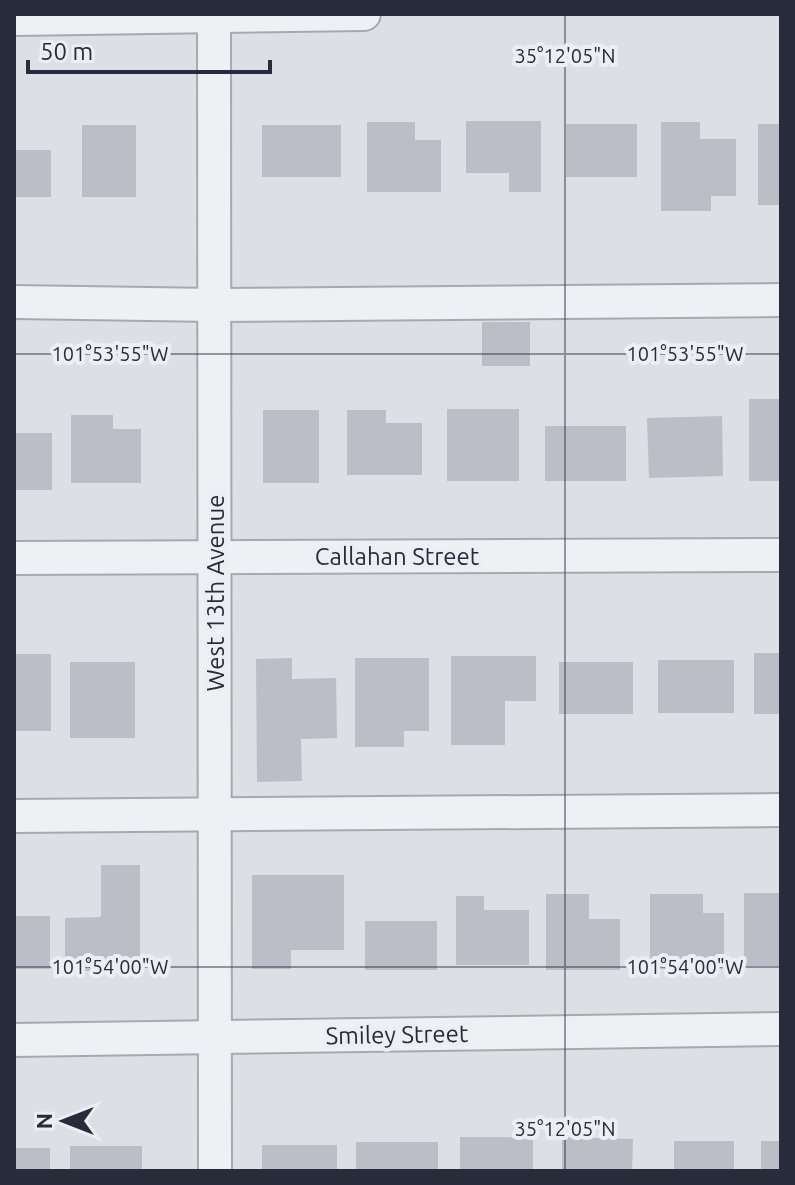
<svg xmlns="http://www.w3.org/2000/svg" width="795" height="1185" font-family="Ubuntu,sans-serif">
<rect width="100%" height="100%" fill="#dddfe5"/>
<g fill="#bbbdc7">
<path d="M 466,121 L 541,121 L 541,192 L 509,192 L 509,173 L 466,173 Z"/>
<path d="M 367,122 L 415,122 L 415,140 L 441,140 L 441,192 L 367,192 Z"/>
<path d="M 661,122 L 700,122 L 700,139 L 736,139 L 736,196 L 711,196 L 711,211 L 661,211 Z"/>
<rect x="566" y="124" width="71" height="53"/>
<rect x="758" y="124" width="23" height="81"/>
<rect x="82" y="125" width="54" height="72"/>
<rect x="262" y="125" width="79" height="52"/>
<rect x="14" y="150" width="37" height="47"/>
<rect x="482" y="322" width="48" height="44"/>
<rect x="749" y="399" width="32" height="82"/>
<rect x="447" y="409" width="72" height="72"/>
<rect x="263" y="410" width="56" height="73"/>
<path d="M 347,410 L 386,410 L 386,423 L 422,423 L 422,475 L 347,475 Z"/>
<path d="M 71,415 L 113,415 L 113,429 L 141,429 L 141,483 L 71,483 Z"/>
<path d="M 722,416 L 723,476 L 649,478 L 647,418 Z"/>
<rect x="545" y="426" width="81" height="55"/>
<rect x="14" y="433" width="38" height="57"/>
<rect x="754" y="653" width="27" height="61"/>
<rect x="14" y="654" width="37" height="77"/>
<path d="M 451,656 L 536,656 L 536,701 L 505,701 L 505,745 L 451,745 Z"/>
<path d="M 292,658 L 292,679 L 336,678 L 337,738 L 301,739 L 302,781 L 257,782 L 256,659 Z"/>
<path d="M 355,658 L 429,658 L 429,731 L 404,731 L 404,747 L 355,747 Z"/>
<rect x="658" y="660" width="76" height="53"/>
<rect x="70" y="662" width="65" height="76"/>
<rect x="559" y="662" width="74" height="52"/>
<path d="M 101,865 L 140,865 L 140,971 L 65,971 L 65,918 L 101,917 Z"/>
<path d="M 252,875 L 344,875 L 344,950 L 291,950 L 291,969 L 252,969 Z"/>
<rect x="744" y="893" width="37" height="73"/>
<path d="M 546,894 L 589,894 L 589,919 L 620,919 L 620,970 L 546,970 Z"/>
<path d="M 650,894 L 703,894 L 703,913 L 724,913 L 724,969 L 650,969 Z"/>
<path d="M 456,896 L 484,896 L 484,910 L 529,910 L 529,965 L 456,965 Z"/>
<rect x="14" y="916" width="36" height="53"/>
<rect x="365" y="921" width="72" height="49"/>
<rect x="460" y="1137" width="73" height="34"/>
<path d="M 562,1137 L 633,1139 L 632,1171 L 562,1171 Z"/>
<rect x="674" y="1141" width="60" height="30"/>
<rect x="761" y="1141" width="20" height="30"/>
<rect x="356" y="1142" width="82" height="29"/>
<rect x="262" y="1145" width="75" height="26"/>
<rect x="70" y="1146" width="72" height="25"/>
<rect x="14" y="1148" width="36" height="23"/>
</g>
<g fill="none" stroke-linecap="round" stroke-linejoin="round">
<defs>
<g id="minor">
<path d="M 214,14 L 215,1171"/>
<path d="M 14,19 L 364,14"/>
<path d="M 14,302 L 215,305 L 781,300"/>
<path d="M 14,558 L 781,555"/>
<path d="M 14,816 L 781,810"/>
<path d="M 14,1040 L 781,1029"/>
</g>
</defs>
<use href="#minor" stroke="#a7a9b2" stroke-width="36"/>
<use href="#minor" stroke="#eff0f4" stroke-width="32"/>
</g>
<path fill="none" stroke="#282b3a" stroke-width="2" stroke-opacity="0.45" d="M 565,14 L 565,1171M 14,354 L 781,354M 14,967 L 781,967"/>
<g text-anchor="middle" stroke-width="8" stroke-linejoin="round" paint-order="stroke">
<g font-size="24" fill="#282b3a" stroke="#eceef3">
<text x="397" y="565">Callahan Street</text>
<text transform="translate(216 593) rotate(-90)" y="8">West 13th Avenue</text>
<text transform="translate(397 1035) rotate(-1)" y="8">Smiley Street</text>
</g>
</g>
<g font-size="20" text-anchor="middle" fill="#282b3a" stroke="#eceef3" stroke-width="8" stroke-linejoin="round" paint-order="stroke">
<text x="565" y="63">35°12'05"N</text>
<text x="685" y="361">101°53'55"W</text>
<text x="110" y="361">101°53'55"W</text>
<text x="685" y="974">101°54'00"W</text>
<text x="110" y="974">101°54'00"W</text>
<text x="565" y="1136">35°12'05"N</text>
</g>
<rect width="795" height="1185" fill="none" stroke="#282b3a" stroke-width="32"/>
<g transform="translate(64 1121) rotate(270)" stroke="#eceef3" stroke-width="6" paint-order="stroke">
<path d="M0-6L14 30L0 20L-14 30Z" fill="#282b3a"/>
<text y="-12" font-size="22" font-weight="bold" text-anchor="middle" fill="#282b3a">N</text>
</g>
<path d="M28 60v12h242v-12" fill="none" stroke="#282b3a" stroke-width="4"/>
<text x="40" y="60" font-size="24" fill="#282b3a" stroke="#eceef3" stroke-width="6" paint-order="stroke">50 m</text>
</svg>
